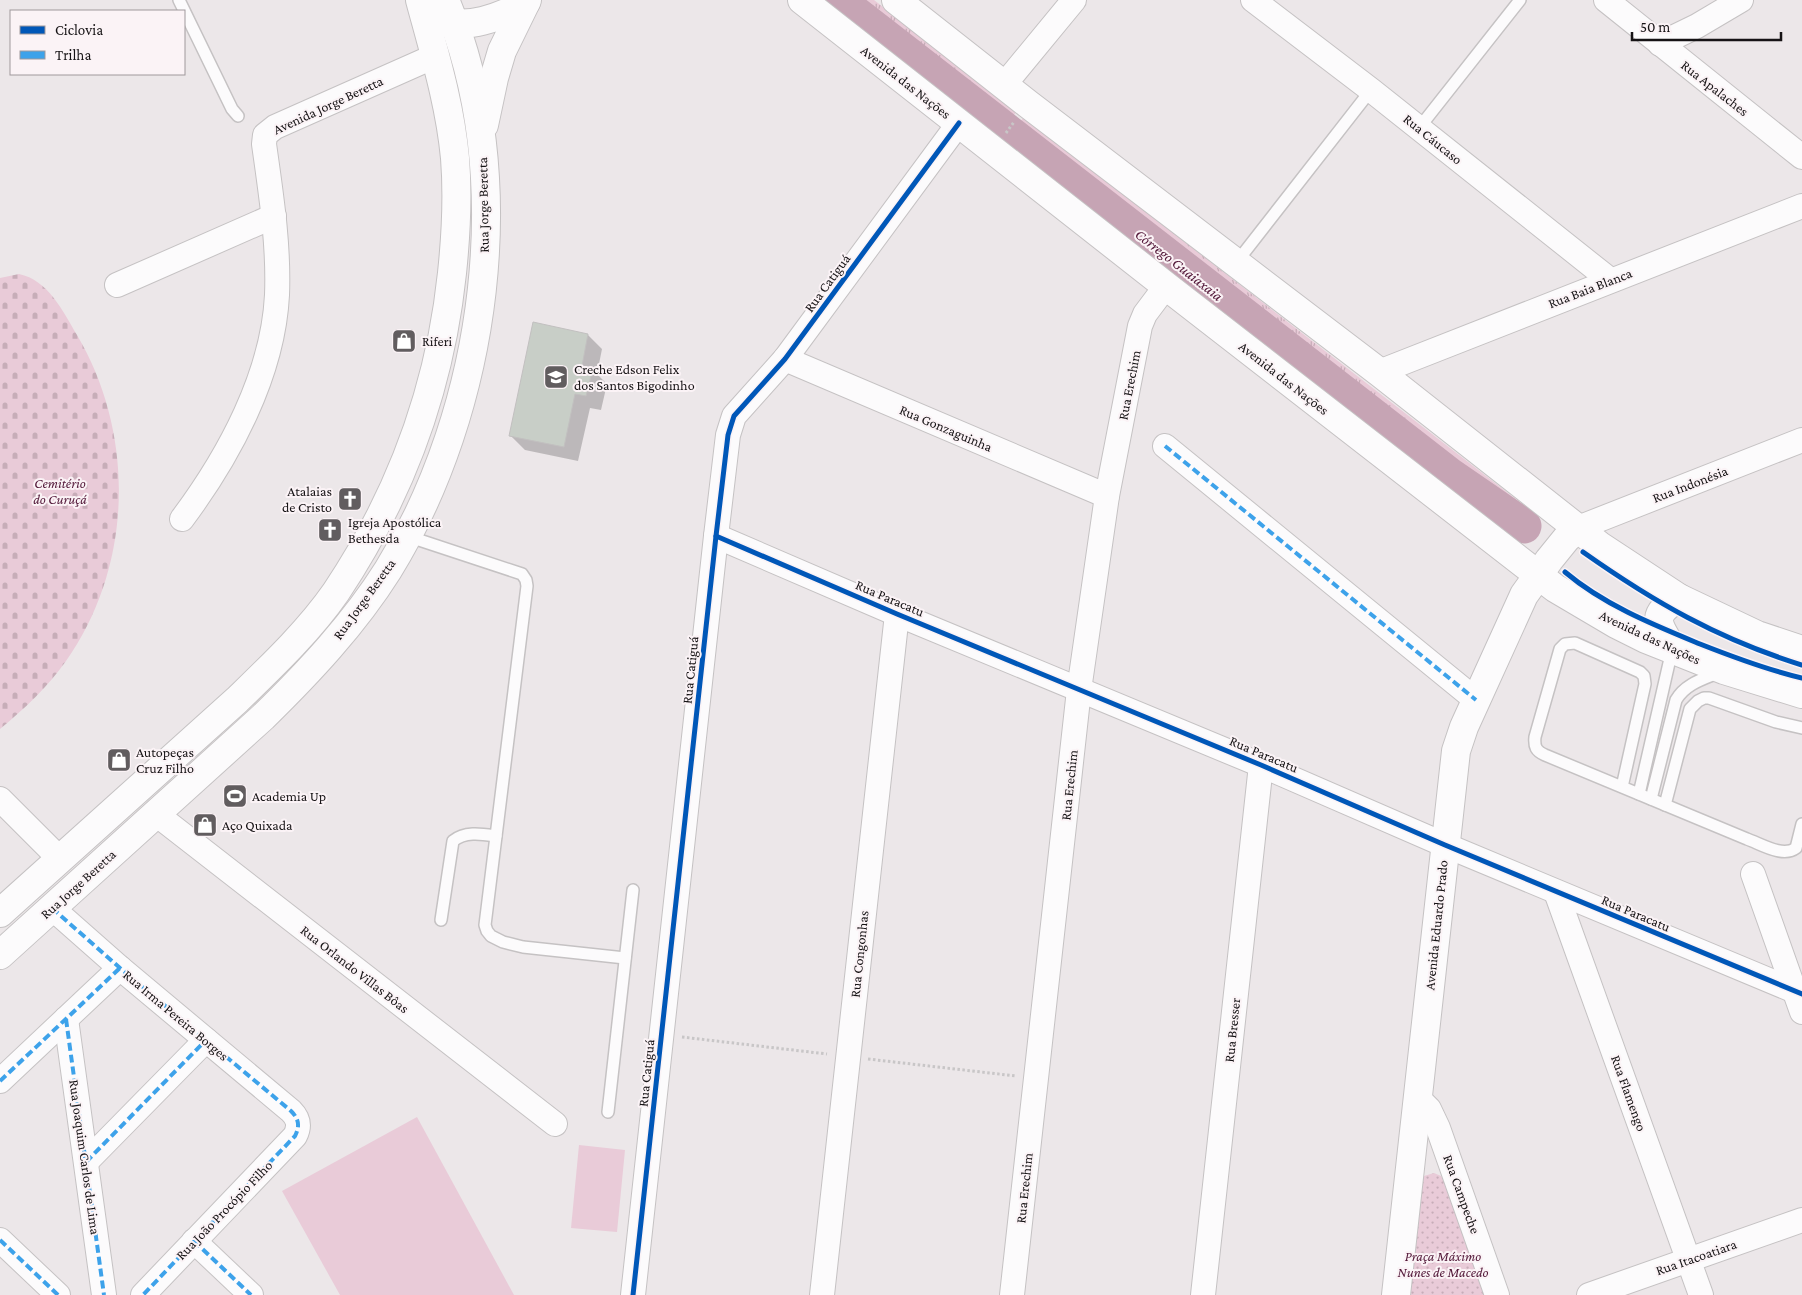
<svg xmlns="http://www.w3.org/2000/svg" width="1802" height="1295" font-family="'Crimson Pro',serif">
<defs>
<pattern id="grass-tufts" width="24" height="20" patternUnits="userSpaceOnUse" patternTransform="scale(1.25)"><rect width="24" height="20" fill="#e9cbd8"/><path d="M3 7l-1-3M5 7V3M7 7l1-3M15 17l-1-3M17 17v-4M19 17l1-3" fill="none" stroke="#c7adb8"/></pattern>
<pattern id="cemetery-stones" width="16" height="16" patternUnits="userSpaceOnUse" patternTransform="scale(1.25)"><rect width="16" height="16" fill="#e9cbd8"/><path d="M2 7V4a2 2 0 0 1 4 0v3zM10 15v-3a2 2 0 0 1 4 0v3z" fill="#c7adb8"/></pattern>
<pattern id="park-dots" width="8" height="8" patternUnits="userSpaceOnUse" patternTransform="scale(1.25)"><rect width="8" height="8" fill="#e9cbd8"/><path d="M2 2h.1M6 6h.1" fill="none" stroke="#c7adb8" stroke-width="1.8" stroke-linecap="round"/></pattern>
</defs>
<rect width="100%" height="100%" fill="#ece7e9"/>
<g fill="url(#grass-tufts)">
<path d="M 850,0 L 874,0 L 1017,111 L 1008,123 Z"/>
<path d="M 1024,117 L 1531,511 L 1526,517 L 1465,478 L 1015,128 Z"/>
</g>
<path fill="url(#cemetery-stones)" d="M 19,274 C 48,280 63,311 77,335 C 136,435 133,566 66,661 C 47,688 25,708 0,729 L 0,278 Z"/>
<path fill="url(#park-dots)" d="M 1434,1173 L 1441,1176 L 1446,1183 L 1486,1295 L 1409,1295 L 1421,1181 L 1424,1176 Z"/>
<g fill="#e9cbd8">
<path d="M 417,1117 L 514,1295 L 340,1295 L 282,1191 Z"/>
<path d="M 579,1145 L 625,1150 L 617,1232 L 571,1228 Z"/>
</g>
<path fill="#0003" d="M 588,335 L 602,349 L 597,374 L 607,384 L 601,410 L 590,408 L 578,461 L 525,450 L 510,435 Z"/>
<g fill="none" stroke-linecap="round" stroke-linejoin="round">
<path stroke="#c6a4b4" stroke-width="35" d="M 838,0 L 1451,476 L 1524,526"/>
</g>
<path fill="#c8cec7" stroke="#c2c0c0" d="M 533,322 L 588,334 L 582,366 L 593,368 L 586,396 L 575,394 L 564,447 L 509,436 Z"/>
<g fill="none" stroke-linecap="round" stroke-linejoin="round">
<defs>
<g id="lane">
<path d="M 179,0 L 232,109 L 238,116"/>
<path d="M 1419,128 L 1520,0"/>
<path d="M 1236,263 L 1371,90"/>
<path d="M 407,536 L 522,574 L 526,580 L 527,586 L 485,925 L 487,931 L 491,936 L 503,942 L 523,947 L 625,958"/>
<path d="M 1622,787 L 1645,684 L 1644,676 L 1640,672 L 1575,643 L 1565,644 L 1560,649 L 1535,737 C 1534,747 1536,751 1545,755 L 1747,839 C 1761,844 1783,858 1796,848 L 1802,824"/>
<path d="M 1639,794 L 1672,650"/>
<path d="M 1651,799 L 1676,700 C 1685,684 1703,679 1720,672"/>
<path d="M 1665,805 L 1690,709 L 1698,701 L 1704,698 L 1709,698 L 1776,722 L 1802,728"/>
<path d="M 441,920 L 453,841 C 465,831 482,834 496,836"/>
<path d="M 608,1112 L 633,890"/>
</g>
<g id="street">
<path d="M 1253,0 L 1371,90 L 1610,280"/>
<path d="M 1606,0 L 1802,157"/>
<path d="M 1660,44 L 1697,26 L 1741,0"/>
<path d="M 1004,85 L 1074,0"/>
<path d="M 117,285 L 274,216"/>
<path d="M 785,359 L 1107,496"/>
<path d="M 1379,372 L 1802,206"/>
<path d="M 1165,446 L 1476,700"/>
<path d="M 182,519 C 229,456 273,375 277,295 C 279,244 271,194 264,144 L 265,135 L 275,127 L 435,56"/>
<path d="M 1578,528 L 1802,440"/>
<path d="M 716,536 L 897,614 L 1261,765 L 1445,845 L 1802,994"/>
<path d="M 0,799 L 60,859"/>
<path d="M 156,814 L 555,1124"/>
<path d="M 1753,874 L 1802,1012"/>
<path d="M 1556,892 L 1701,1295"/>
<path d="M 52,908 L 120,968 L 291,1111 C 299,1119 300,1126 295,1136 L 143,1295"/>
<path d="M 66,1019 L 104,1295"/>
<path d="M 0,1081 L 120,968"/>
<path d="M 1418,1098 L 1429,1109 L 1438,1128 L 1497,1295"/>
<path d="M 86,1162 L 206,1040"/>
<path d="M 0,1240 L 58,1295"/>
<path d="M 194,1241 L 251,1295"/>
<path d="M 633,1295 L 716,536 L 728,435 L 734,416 L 785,359 L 959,123"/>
<path d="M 822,1295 L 897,614"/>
<path d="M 1012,1295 L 1079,690 L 1107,496 L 1140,326 L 1145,314 L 1166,286"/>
<path d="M 1203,1295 L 1261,765"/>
<path d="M 1589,1295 L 1802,1220"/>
</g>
<path id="secondary" d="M 1396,1295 L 1456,751 L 1464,727 L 1524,595 L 1549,560 L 1566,539 L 1578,528"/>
<g id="primary">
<path d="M 802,0 L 1166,286 L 1555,588 L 1616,624 L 1646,639 L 1724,670 L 1802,694"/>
<path d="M 896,0 L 1028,104 L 1379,372 L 1600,546 L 1679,598 L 1757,635 L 1802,650"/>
<path d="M 438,17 C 462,33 505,16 526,2"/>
<path d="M 484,125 L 494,78 L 502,51 L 527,0"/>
<path d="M 1672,648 C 1657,623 1650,615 1679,598"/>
<path d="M 0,913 L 237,700 C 271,667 309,631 336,592 C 400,496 440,388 452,273 C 456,235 458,196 455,158 C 450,104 434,52 420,0"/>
<path d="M 0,955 L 263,717 C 309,672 354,624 388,570 C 487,410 520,175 445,0"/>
</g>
</defs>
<use href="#lane" stroke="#c5c2c3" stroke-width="14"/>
<use href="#street" stroke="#c5c2c3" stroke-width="26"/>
<use href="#secondary" stroke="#c5c2c3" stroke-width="30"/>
<use href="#primary" stroke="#c5c2c3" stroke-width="30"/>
<g stroke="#c8c6c7" stroke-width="3" stroke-dasharray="2.5 2.5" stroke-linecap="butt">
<path d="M 1006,133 L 1014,122"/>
<path d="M 682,1037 L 827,1054"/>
<path d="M 868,1059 L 1016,1076"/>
</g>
<use href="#lane" stroke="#fcfbfc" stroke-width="11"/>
<use href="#street" stroke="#fcfbfc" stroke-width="24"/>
<use href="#secondary" stroke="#fcfbfc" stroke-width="28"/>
<use href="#primary" stroke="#fcfbfc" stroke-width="28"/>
<g stroke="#3da2ea" stroke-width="4" stroke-dasharray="8 4" stroke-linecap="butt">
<path d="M 1165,446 L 1476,700"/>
<path d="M 52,908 L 120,968 L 291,1111 C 299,1119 300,1126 295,1136 L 143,1295"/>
<path d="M 66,1019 L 104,1295"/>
<path d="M 0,1081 L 120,968"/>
<path d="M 86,1162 L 206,1040"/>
<path d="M 0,1240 L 58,1295"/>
<path d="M 194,1241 L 251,1295"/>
</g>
<defs>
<g id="cycleway">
<path d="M 716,536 L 897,614 L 1261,765 L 1445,845 L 1802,994"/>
<path d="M 1583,552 C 1654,602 1718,639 1802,665"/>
<path d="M 1565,572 C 1604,605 1654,625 1700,644 C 1733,657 1767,670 1802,678"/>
<path d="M 633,1295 L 716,536 L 728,435 L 734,416 L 785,359 L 959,123"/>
</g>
</defs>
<use href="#cycleway" stroke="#fbf3f6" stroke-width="8"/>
<use href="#cycleway" stroke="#0057b8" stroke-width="5"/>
</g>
<defs>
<symbol id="shop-square" viewBox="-11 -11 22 22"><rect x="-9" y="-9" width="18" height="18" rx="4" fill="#615d5f" stroke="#fbf3f6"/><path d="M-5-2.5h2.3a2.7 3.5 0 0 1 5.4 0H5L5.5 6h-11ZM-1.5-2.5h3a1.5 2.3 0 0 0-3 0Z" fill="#fff"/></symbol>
<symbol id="school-square" viewBox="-11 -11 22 22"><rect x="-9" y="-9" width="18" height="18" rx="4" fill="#615d5f" stroke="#fbf3f6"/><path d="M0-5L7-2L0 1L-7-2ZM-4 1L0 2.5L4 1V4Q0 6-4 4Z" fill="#fff"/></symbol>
<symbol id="church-square" viewBox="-11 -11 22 22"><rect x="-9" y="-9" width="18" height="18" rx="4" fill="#615d5f" stroke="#fbf3f6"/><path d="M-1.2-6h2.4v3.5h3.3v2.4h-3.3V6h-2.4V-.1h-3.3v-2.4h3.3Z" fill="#fff"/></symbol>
<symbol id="stadium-square" viewBox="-11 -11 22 22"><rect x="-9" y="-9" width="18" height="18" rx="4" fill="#615d5f" stroke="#fbf3f6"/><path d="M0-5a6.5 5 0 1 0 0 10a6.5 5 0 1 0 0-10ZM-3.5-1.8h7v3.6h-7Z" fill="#fff"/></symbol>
</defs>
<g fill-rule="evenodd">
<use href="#shop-square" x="390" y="327" width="28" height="28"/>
<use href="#school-square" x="542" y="363" width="28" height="28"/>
<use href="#church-square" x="336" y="485" width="28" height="28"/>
<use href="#church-square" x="316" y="516" width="28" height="28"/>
<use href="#shop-square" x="105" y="746" width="28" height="28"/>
<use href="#stadium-square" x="221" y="782" width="28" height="28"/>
<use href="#shop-square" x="191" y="811" width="28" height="28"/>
</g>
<g text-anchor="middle" stroke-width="4" stroke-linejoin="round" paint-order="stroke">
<g font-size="14" fill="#161315" stroke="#fbf3f6">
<text transform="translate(906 82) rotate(38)" y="5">Avenida das Nações</text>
<text transform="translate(1715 88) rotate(38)" y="5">Rua Apalaches</text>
<text transform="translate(328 105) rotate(-25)" y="5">Avenida Jorge Beretta</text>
<text transform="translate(1433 139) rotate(39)" y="5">Rua Cáucaso</text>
<text transform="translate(483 205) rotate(-91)" y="5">Rua Jorge Beretta</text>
<text transform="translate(827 283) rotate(-54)" y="5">Rua Catiguá</text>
<text transform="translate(1590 288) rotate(-21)" y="5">Rua Baia Blanca</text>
<text transform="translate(1284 378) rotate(38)" y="5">Avenida das Nações</text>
<text transform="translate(1129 385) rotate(-79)" y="5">Rua Erechim</text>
<text transform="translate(946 428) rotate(23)" y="5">Rua Gonzaguinha</text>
<text transform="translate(1690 484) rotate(-21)" y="5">Rua Indonésia</text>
<text transform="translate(890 598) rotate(23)" y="5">Rua Paracatu</text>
<text transform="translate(364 599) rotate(-54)" y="5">Rua Jorge Beretta</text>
<text transform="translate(1650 637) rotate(25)" y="5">Avenida das Nações</text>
<text transform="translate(690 670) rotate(-84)" y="5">Rua Catiguá</text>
<text transform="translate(1264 754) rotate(23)" y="5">Rua Paracatu</text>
<text transform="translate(1069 785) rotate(-84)" y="5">Rua Erechim</text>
<text transform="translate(78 884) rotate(-42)" y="5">Rua Jorge Beretta</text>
<text transform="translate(1636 913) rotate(23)" y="5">Rua Paracatu</text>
<text transform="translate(1436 925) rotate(-84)" y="5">Avenida Eduardo Prado</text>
<text transform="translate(859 954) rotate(-84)" y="5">Rua Congonhas</text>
<text transform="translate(355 969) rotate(38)" y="5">Rua Orlando Villas Bôas</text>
<text transform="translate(176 1015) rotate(40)" y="5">Rua Irma Pereira Borges</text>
<text transform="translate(1232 1030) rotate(-84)" y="5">Rua Bresser</text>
<text transform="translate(646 1073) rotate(-84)" y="5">Rua Catiguá</text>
<text transform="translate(1629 1093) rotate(70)" y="5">Rua Flamengo</text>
<text transform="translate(85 1157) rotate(82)" y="5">Rua Joaquim Carlos de Lima</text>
<text transform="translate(1024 1188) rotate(-84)" y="5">Rua Erechim</text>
<text transform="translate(1462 1194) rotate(70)" y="5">Rua Campeche</text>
<text transform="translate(224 1210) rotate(-46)" y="5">Rua João Procópio Filho</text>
<text transform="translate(1696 1257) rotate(-19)" y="5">Rua Itacoatiara</text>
</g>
<g font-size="14" fill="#161315" stroke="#fbf3f6" text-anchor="start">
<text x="422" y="346">Riferi</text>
<text x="574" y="374">Creche Edson Felix<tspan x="574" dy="16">dos Santos Bigodinho</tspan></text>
<text x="332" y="496" text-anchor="end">Atalaias<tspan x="332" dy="16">de Cristo</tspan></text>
<text x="348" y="527">Igreja Apostólica<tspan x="348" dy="16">Bethesda</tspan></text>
<text x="136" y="757">Autopeças<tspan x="136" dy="16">Cruz Filho</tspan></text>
<text x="252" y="801">Academia Up</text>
<text x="222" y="830">Aço Quixada</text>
</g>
<g font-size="14" font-style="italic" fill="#521738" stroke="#fbf3f6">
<text x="60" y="488">Cemitério<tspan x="60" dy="16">do Curuçá</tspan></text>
<text x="1443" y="1261">Praça Máximo<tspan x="1443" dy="16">Nunes de Macedo</tspan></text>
</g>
<g font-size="15" font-style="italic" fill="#521738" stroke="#fbf3f6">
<text transform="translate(1179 265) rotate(38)" y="5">Córrego Guaiaxaia</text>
</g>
</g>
<rect x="10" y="10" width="175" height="65" fill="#fbf3f6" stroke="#9f999c"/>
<rect x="20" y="26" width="25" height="8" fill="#0057b8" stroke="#9f999c"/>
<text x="55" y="35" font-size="15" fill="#161315">Ciclovia</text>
<rect x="20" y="51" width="25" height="8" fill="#3da2ea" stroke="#9f999c"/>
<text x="55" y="60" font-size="15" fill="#161315">Trilha</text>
<path d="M1632 32v8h149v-8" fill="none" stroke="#161315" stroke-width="2.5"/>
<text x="1640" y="32" font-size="15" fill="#161315" stroke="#fbf3f6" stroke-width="4" paint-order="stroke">50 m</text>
</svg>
